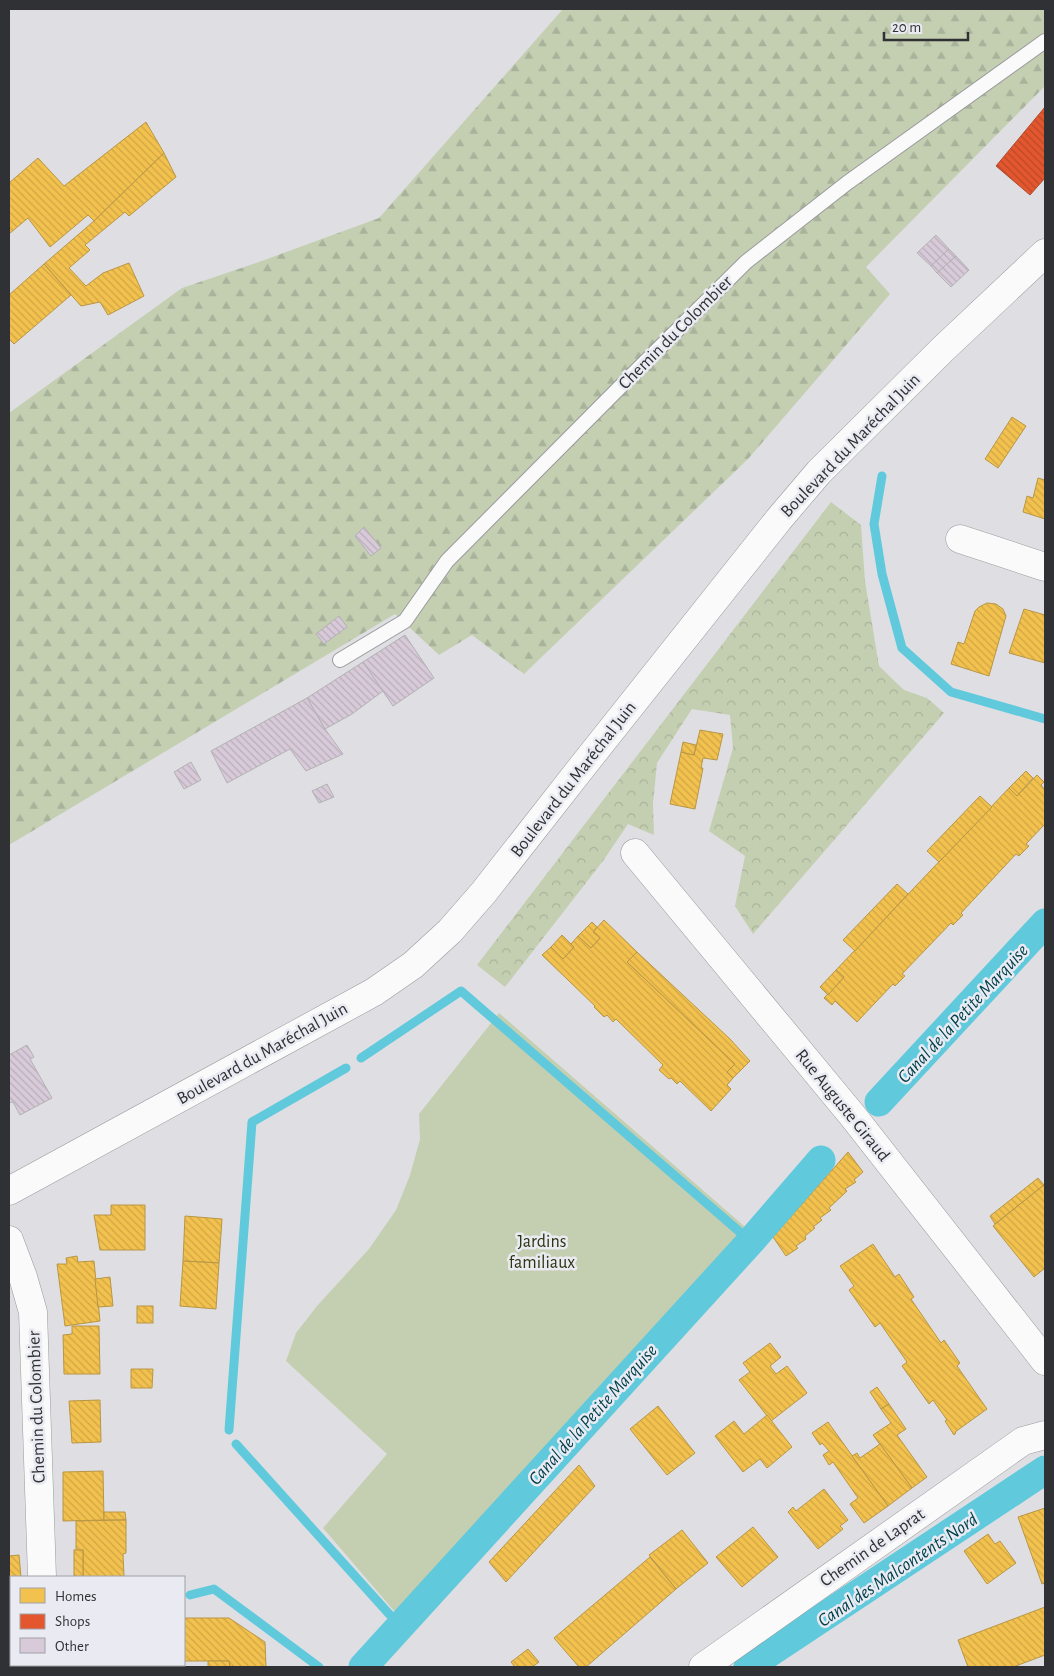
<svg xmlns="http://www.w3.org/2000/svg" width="1054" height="1676" font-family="'Alegreya Sans',sans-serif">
<defs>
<pattern id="forest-firs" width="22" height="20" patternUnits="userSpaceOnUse" patternTransform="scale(1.25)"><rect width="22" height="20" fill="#c4cfb2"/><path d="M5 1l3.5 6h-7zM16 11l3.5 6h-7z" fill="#a9b29a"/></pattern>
<pattern id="park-crowns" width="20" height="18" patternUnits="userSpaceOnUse" patternTransform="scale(1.25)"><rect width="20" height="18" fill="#c4cfb2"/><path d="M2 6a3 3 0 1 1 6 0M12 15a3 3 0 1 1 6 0" fill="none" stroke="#a9b29a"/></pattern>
<pattern id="homes-back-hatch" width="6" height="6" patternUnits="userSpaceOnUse" patternTransform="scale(1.25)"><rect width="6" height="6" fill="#f2c14e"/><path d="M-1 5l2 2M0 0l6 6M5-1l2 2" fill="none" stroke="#d0a645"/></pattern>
<pattern id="shops-back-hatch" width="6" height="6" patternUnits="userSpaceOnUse" patternTransform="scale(1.25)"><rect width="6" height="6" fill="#e4572e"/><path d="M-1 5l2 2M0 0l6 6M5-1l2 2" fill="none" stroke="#b94928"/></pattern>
<pattern id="building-back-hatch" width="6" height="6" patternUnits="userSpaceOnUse" patternTransform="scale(1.25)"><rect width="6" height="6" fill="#d8cad9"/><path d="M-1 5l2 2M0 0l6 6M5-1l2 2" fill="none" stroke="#baaebb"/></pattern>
</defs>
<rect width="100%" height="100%" fill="#dfdfe3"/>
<path fill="url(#forest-firs)" d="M 563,9 L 1045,9 L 1045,86 L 866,267 L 890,294 L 748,459 L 524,674 L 472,635 L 439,655 L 395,614 L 9,845 L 9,413 L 182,288 L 259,262 L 379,218 Z"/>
<path fill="url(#park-crowns)" d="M 831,502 L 861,525 L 865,581 L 879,666 L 904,690 L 927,698 L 944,713 L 753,934 L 735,906 L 745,856 L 709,831 L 733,748 L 730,715 L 692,709 L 657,763 L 653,804 L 654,835 L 628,824 L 603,861 L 505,987 L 477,965 Z"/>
<path fill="#c4cfb2" d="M 499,1013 L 759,1239 L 407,1626 L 323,1528 L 387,1454 L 286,1361 L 296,1333 L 317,1306 L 369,1249 L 396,1210 L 410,1175 L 420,1139 L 419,1114 Z"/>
<g fill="url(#homes-back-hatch)" stroke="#b89646">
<path d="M 146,122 L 164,153 L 94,221 L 88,215 L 50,247 L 28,218 L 9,234 L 9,183 L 38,158 L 64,186 Z"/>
<path d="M 164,153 L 176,177 L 129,216 L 125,212 L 85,245 L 90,250 L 69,268 L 86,286 L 103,273 L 129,263 L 144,296 L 108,315 L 100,302 L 81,306 L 44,264 L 94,221 Z"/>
<path d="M 44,264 L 71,295 L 14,344 L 9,339 L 9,295 Z"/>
<path d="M 1012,417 L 1026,426 L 998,468 L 985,459 Z"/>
<path d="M 1038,478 L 1045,480 L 1045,519 L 1023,512 L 1027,496 L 1033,498 Z"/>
<path d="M 987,603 L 996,604 L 1003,609 L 1006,616 L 989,676 L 951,664 L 958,642 L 964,644 L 975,611 L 979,607 Z"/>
<path d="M 1024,609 L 1045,615 L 1045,663 L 1009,653 Z"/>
<path d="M 700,730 L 723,734 L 717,760 L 703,758 L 701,768 L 703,768 L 695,809 L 670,804 L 681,752 L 694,755 Z"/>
<path d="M 683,742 L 696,745 L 694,755 L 681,752 Z"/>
<path d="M 1026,771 L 1033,778 L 1017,796 L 1009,788 Z"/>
<path d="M 1037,775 L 1044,782 L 1041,785 L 1045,790 L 1045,824 L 1026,844 L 1029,846 L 1019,856 L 1016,854 L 961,913 L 963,915 L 953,925 L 951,923 L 902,974 L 905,976 L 895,986 L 893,984 L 857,1022 L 835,1001 L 832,1005 L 824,998 L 844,977 L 836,970 L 1009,788 L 1017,796 Z"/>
<path d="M 980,796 L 992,807 L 939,862 L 927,851 Z"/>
<path d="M 897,884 L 908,894 L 855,951 L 843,940 Z"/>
<path d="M 604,920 L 637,952 L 627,962 L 735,1064 L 727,1072 L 733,1078 L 727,1085 L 731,1089 L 711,1111 L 680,1081 L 677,1084 L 671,1078 L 669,1079 L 659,1070 L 663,1065 L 616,1019 L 613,1022 L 607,1015 L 604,1017 L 594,1007 L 595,1006 L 542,955 L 551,947 L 563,959 L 574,947 L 571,944 L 578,936 L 591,948 L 600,938 L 593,932 Z"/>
<path d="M 592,922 L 597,927 L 593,932 L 600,938 L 591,948 L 578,936 Z"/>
<path d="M 562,935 L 574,947 L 563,959 L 551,947 Z"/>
<path d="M 637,952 L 730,1039 L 750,1061 L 733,1078 L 727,1072 L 735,1064 L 627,962 Z"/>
<path d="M 836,970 L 844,977 L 828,995 L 820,987 Z"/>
<path d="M 848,1152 L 863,1172 L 854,1180 L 856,1182 L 845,1189 L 847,1191 L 829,1208 L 831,1210 L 820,1218 L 822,1220 L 813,1227 L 815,1228 L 805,1236 L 806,1239 L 796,1246 L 798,1248 L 786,1256 L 773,1237 Z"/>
<path d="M 1038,1178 L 1044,1185 L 995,1224 L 990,1216 Z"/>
<path d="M 1045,1184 L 1045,1268 L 1034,1277 L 993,1226 Z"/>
<path d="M 111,1205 L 145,1205 L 145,1250 L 100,1250 L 94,1215 L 111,1215 Z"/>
<path d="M 185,1216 L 222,1219 L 219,1263 L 183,1261 Z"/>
<path d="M 873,1244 L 895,1277 L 899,1274 L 914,1297 L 911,1299 L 941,1343 L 944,1340 L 960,1363 L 957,1366 L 987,1409 L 955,1432 L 956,1433 L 954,1435 L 945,1421 L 947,1420 L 933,1400 L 929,1404 L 902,1366 L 907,1362 L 880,1323 L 875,1327 L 849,1290 L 854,1286 L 840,1266 Z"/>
<path d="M 77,1256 L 78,1262 L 94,1261 L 100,1321 L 65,1326 L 57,1264 L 67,1264 L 66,1258 Z"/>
<path d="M 183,1261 L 219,1263 L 216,1309 L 180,1306 Z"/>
<path d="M 110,1277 L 113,1306 L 98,1307 L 95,1279 Z"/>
<rect x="137" y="1306" width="16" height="17"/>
<path d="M 72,1326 L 99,1326 L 100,1374 L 64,1374 L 63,1335 L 72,1334 Z"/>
<path d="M 770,1343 L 781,1357 L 770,1366 L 776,1374 L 787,1366 L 807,1393 L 771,1421 L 739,1380 L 750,1372 L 743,1363 Z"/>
<path d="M 131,1369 L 153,1369 L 152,1388 L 131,1388 Z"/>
<path d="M 877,1387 L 889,1404 L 881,1409 L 870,1392 Z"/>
<path d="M 100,1400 L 101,1442 L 72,1443 L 69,1401 Z"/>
<path d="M 889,1404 L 906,1429 L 897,1435 L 927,1477 L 912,1488 L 873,1435 L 891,1423 L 881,1409 Z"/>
<path d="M 658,1406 L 695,1453 L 667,1475 L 630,1429 Z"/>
<path d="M 767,1415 L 792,1447 L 767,1468 L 760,1459 L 743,1472 L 715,1436 L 734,1421 L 744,1434 Z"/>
<path d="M 828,1422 L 888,1506 L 864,1523 L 850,1504 L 858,1498 L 833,1462 L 829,1465 L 823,1455 L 829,1451 L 822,1443 L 820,1445 L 812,1433 Z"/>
<path d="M 880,1444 L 912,1488 L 888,1506 L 852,1456 L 857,1453 L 860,1458 Z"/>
<path d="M 579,1465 L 595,1486 L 506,1582 L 489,1562 Z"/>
<path d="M 103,1471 L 104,1520 L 63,1521 L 63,1472 Z"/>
<path d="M 824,1489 L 848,1520 L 840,1526 L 843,1529 L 818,1549 L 788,1512 L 793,1507 L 796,1511 Z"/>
<path d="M 1045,1508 L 1045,1583 L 1042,1584 L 1018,1517 Z"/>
<path d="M 104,1512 L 125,1512 L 126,1520 L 104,1520 Z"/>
<path d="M 126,1520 L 126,1553 L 123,1554 L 124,1577 L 83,1577 L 83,1550 L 76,1551 L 76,1521 Z"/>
<path d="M 753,1527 L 778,1557 L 742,1587 L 716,1557 Z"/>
<path d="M 682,1530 L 708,1563 L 676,1589 L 649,1555 Z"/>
<path d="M 988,1534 L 995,1544 L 1000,1541 L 1016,1563 L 987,1584 L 964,1551 Z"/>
<rect x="74" y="1550" width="9" height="27"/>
<path d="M 19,1555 L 21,1577 L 11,1577 L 11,1587 L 9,1587 L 9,1556 Z"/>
<path d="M 650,1557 L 676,1589 L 586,1667 L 579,1667 L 554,1638 Z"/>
<path d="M 1045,1607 L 1045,1655 L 1013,1667 L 968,1667 L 958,1640 Z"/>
<path d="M 184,1618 L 229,1618 L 265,1642 L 266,1667 L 230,1667 L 229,1661 L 184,1661 Z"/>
<path d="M 528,1649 L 539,1662 L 532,1667 L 515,1667 L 511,1662 Z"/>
<path d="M 208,1661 L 229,1661 L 230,1667 L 208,1667 Z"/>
</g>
<path fill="url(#shops-back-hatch)" stroke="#ae4c30" d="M 1045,107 L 1045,178 L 1030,195 L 996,166 Z"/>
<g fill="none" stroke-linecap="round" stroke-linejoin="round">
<g stroke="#60c9dc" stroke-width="9">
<path d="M 882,476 L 874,524 L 882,574 L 902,648 L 951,692 L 1045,719"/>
<path d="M 361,1058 L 461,991 L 741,1233"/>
<path d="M 229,1430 L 252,1122 L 346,1068"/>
<path d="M 236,1444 L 390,1615"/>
<path d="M 190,1595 L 214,1589 L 319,1667"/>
</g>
<g stroke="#60c9dc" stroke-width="29">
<path d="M 879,1102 L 1045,923"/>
<path d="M 363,1667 L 751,1241 L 821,1160"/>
<path d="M 748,1667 L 1045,1470"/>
</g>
</g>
<g fill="url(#building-back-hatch)" stroke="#b2b2b4">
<path d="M 936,235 L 949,249 L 931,266 L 917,253 Z"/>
<path d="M 949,249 L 956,256 L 937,273 L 931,266 Z"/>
<path d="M 956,256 L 969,270 L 951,287 L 937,273 Z"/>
<path d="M 364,527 L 381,548 L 371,556 L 355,536 Z"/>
<path d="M 339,616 L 347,627 L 324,644 L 316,634 Z"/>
<path d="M 405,635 L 434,678 L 393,706 L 363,662 Z"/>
<path d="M 363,662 L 383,691 L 352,714 L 325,729 L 307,698 Z"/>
<path d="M 307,698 L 325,729 L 343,754 L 306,771 L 290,749 L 227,783 L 211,751 Z"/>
<path d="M 191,762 L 201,780 L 184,789 L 174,772 Z"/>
<path d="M 327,784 L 334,797 L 319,803 L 312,791 Z"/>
<path d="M 27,1045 L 34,1057 L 30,1059 L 52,1098 L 20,1115 L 13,1102 L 9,1103 L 9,1055 Z"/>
</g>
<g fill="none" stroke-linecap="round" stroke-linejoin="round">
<defs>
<path id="service" d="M 340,660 L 405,621 L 447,561 L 632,375 L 746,262 L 847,183 L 1045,41"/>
<g id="minor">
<path d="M 960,539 L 1045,567"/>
<path d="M 635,853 L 852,1115 L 1045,1361"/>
<path d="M 9,1240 L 23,1277 L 33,1312 L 42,1577"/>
<path d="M 49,1665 L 49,1667"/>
<path d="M 703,1667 L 1023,1441 L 1045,1435"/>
</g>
<path id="secondary" d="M 9,1191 L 374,992 L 413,965 L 450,931 L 484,892 L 578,772 L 779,519 L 819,472 L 943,349 L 1045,253"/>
</defs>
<use href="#service" stroke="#999a9d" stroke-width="16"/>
<use href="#minor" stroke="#999a9d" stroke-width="29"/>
<use href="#secondary" stroke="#999a9d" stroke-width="29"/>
<use href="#service" stroke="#fafafb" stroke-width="14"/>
<use href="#minor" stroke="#fafafb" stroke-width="28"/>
<use href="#secondary" stroke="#fafafb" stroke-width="28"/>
</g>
<g text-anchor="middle" stroke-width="5" stroke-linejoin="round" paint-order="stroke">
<g font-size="18" fill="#303134" stroke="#eaebf2">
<text transform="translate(675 332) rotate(-45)" y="6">Chemin du Colombier</text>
<text transform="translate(850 445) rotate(-46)" y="6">Boulevard du Maréchal Juin</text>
<text transform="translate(573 779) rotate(-52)" y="6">Boulevard du Maréchal Juin</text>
<text transform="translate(262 1053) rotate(-29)" y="6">Boulevard du Maréchal Juin</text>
<text transform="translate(843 1105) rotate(51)" y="6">Rue Auguste Giraud</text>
<text transform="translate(36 1407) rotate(-92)" y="6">Chemin du Colombier</text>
<text transform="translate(872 1547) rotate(-35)" y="6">Chemin de Laprat</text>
</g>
<g font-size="18" fill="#2b3610" stroke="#eaebf2">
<text x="542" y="1247">Jardins<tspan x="542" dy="21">familiaux</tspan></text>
</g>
<g font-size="19" font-style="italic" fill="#00404b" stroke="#eaebf2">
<text transform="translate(962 1013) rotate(-47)" y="7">Canal de la Petite Marquise</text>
<text transform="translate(592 1414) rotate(-48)" y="7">Canal de la Petite Marquise</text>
<text transform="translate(897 1569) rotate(-34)" y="7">Canal des Malcontents Nord</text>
</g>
</g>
<rect width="1054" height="1676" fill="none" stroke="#303134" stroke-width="20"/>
<rect x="10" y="1576" width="175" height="90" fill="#eaebf2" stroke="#a0a1a6"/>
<rect x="20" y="1588" width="25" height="15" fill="#f2c14e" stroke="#a0a1a6"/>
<text x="55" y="1601" font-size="15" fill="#303134">Homes</text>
<rect x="20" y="1614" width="25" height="15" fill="#e4572e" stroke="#a0a1a6"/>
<text x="55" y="1626" font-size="15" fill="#303134">Shops</text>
<rect x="20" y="1638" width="25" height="15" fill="#d8cad9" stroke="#a0a1a6"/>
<text x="55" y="1651" font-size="15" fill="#303134">Other</text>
<path d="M884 32v8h84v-8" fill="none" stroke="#303134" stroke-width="2.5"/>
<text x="892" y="32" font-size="15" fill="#303134" stroke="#eaebf2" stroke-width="4" paint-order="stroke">20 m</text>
</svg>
